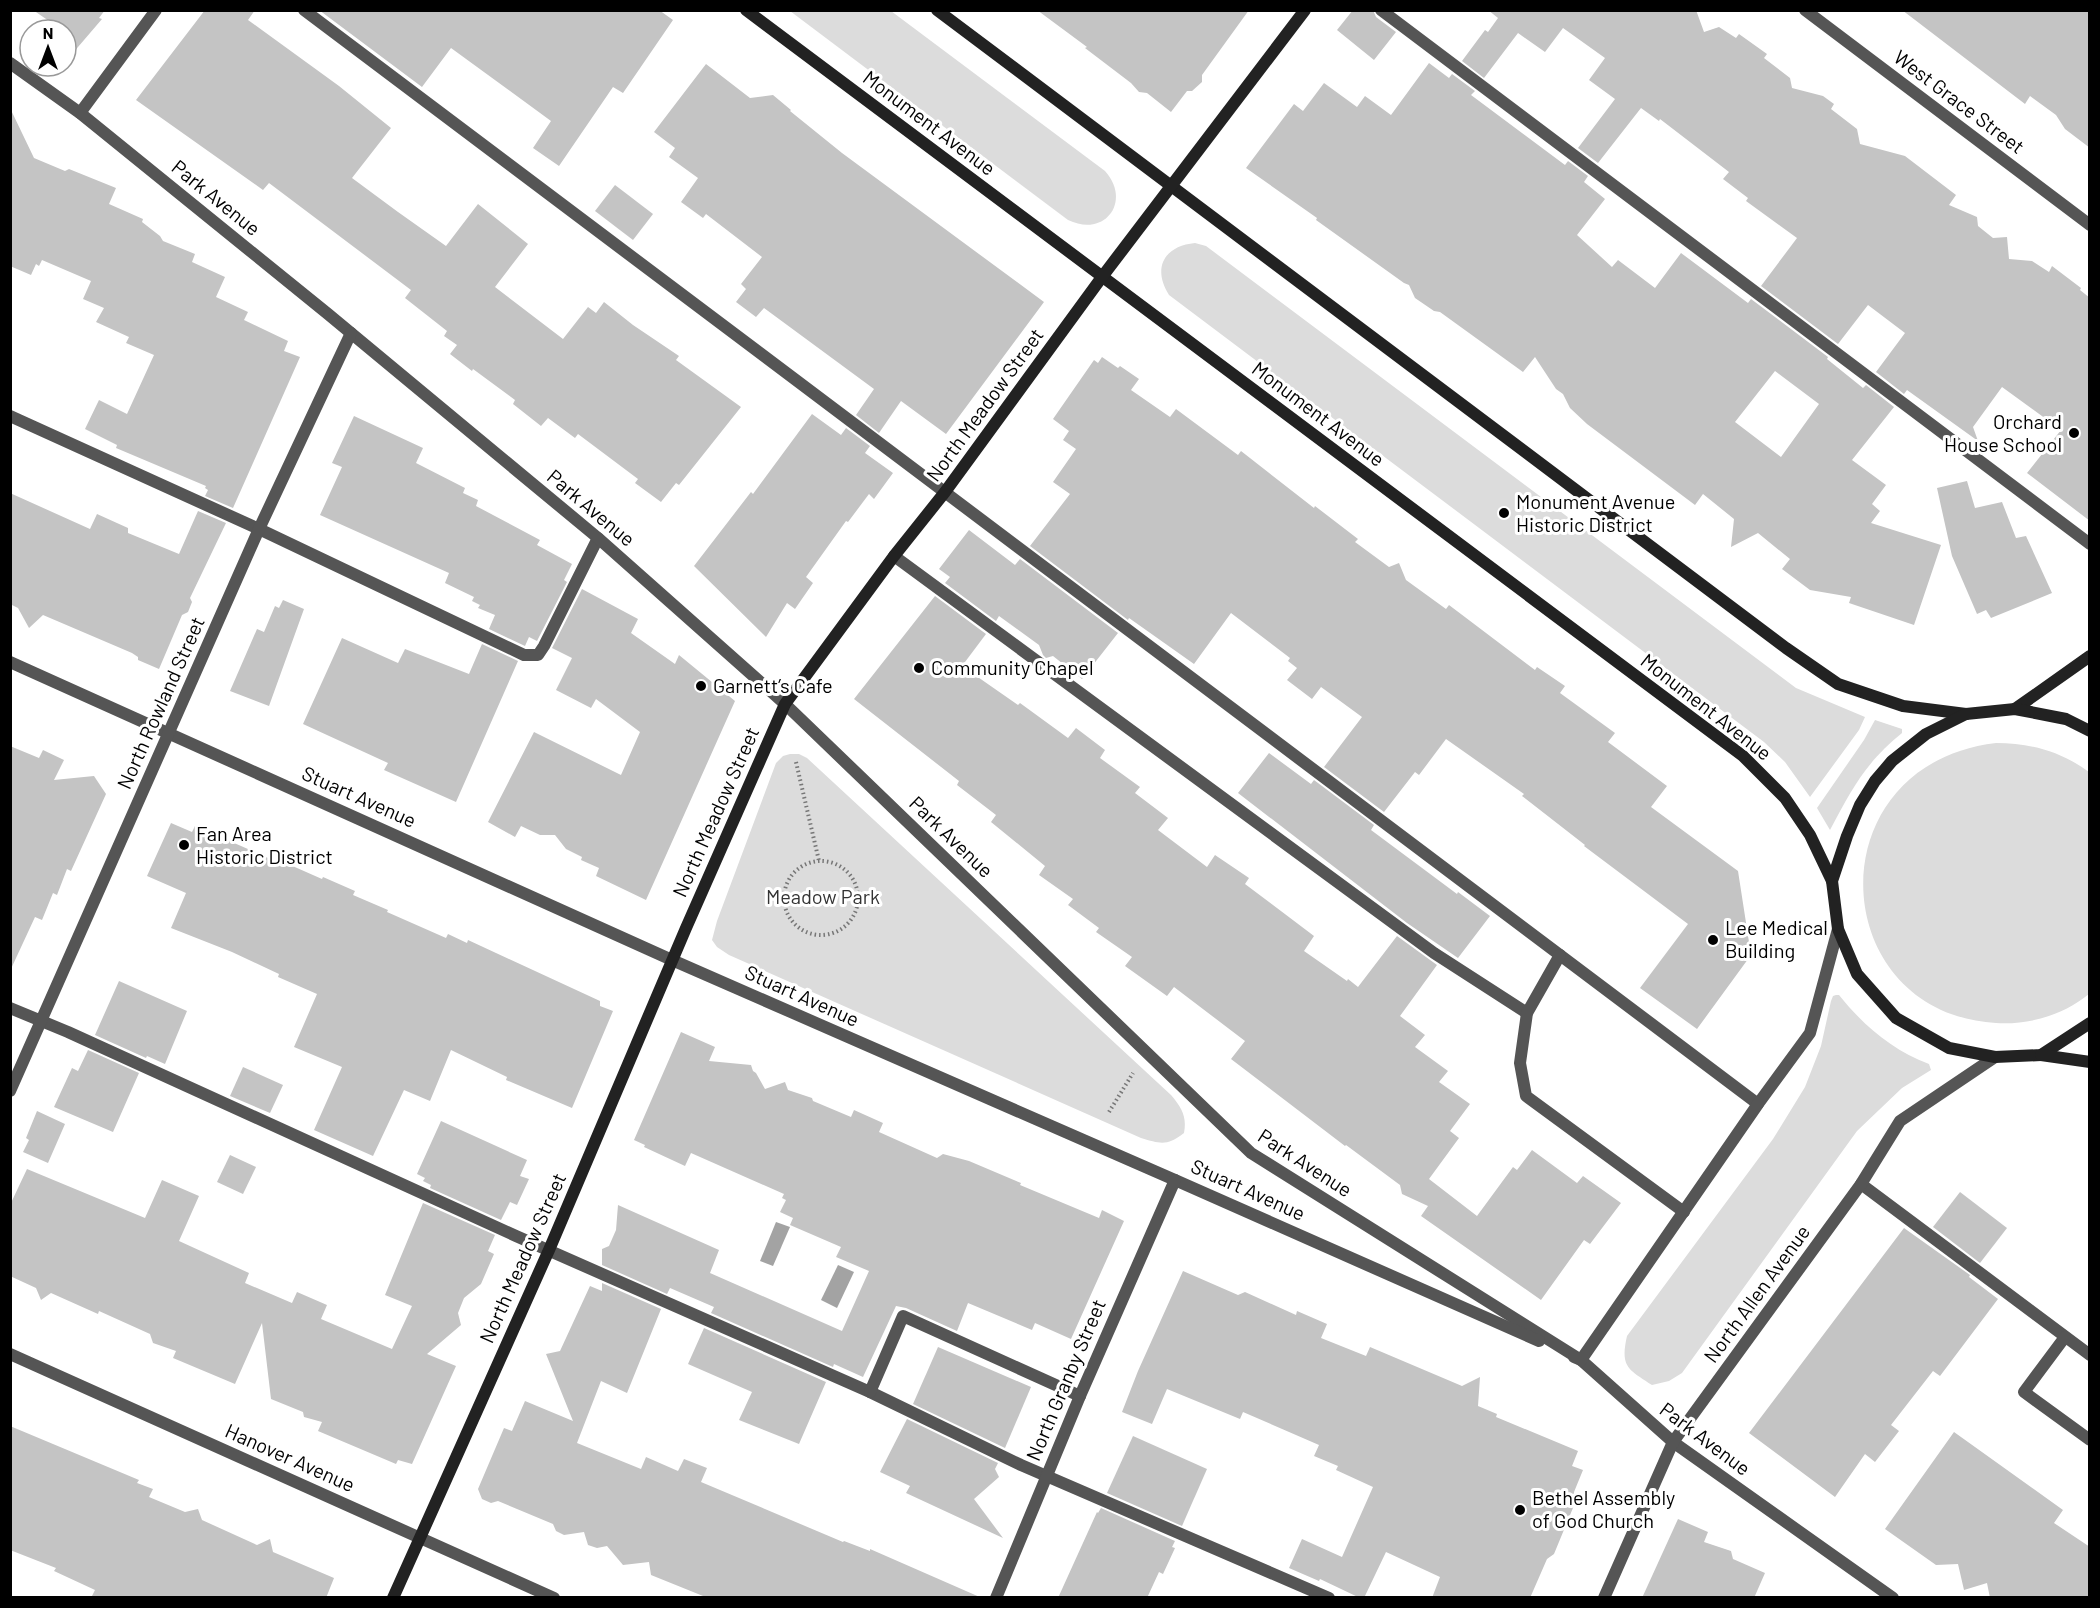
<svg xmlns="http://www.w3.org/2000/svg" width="2100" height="1608" font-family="Barlow,sans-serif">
<rect width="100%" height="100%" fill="#fff"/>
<g fill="#dcdcdc">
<path d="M 790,11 L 891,11 L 1105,171 C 1132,201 1105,238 1068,220 Z"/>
<path d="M 1195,243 L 1206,246 L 1796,688 L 1865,717 L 1859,730 L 1810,797 L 1785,762 L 1764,742 L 1169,295 C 1152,268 1164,246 1195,243 Z"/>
<path d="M 1875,720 L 1902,729 L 1902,733 C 1865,763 1852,789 1830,830 L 1817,808 L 1864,740 Z"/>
<path d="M 1996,743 C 2031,743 2062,752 2089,772 L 2089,994 C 2063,1015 2030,1025 1996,1023 C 1825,1013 1813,765 1996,743 Z"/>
<path d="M 790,754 L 799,754 L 807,758 L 1171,1095 C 1182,1108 1187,1117 1184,1133 C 1167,1146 1161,1144 1141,1138 L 729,955 L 717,947 L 712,940 L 717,921 L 776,763 L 783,756 Z"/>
<path d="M 1836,995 L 1839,995 C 1864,1026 1892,1050 1929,1064 L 1931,1070 L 1902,1088 L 1857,1131 L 1682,1373 L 1669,1381 L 1652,1385 C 1628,1369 1620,1367 1627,1336 L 1773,1139 L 1805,1087 L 1821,1046 L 1831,1001 L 1833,996 Z"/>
</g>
<g fill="#a3a3a3">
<path d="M 776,1222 L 790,1227 L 773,1266 L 760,1261 Z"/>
<path d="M 838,1265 L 854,1272 L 837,1308 L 821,1300 Z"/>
</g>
<g fill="#c4c4c4" fill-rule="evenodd">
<path d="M 33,10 L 105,10 L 99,18 L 102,19 L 66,61 L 66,30 L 62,30 Z"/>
<path d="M 205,10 L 255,10 L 248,20 L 339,86 L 391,128 L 352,178 L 398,212 L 446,246 L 478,204 L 528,244 L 495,287 L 563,339 L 588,307 L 596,313 L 604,302 L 633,325 L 679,356 L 676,360 L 741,407 L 679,485 L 676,483 L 661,502 L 635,483 L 638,479 L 578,434 L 575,438 L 548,418 L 541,426 L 513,404 L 515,400 L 473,369 L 472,371 L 450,354 L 457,345 L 444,336 L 447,331 L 405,298 L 411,290 L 269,183 L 263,190 L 136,100 Z"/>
<path d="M 319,10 L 659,10 L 673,20 L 623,93 L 613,87 L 559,166 L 533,148 L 551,121 L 451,48 L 422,87 Z"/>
<path d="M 1037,10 L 1249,10 L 1202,75 L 1202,82 L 1192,91 L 1187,91 L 1171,112 L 1147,93 L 1139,92 L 1131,83 L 1085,48 L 1087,47 Z"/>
<path d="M 1353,10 L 1373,10 L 1376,17 L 1396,32 L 1374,60 L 1337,30 Z"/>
<path d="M 1488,10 L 1696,10 L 1704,32 L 1719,27 L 1736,38 L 1739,34 L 1767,54 L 1764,58 L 1790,78 L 1792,88 L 1823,96 L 1834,104 L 1831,109 L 1857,129 L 1860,144 L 1905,156 L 1956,195 L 1949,205 L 1977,217 L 1978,226 L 1993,238 L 2007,237 L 2009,259 L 2032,261 L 2049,272 L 2052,266 L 2081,288 L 2080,290 L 2090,298 L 2090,521 L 2027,473 L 2061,430 L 2002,387 L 1973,427 L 1978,441 L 1907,390 L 1904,394 L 1876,372 L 1905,333 L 1868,305 L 1838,344 L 1761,286 L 1797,238 L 1746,201 L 1748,198 L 1723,179 L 1729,172 L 1660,119 L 1659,121 L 1641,108 L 1598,163 L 1578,148 L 1615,99 L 1589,80 L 1605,58 L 1563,28 L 1545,52 L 1518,33 L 1484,78 L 1462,61 L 1485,30 L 1488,32 L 1498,18 Z"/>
<path d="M 1902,10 L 2090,10 L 2090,148 L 2065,129 L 2056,115 L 2030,96 L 2025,104 Z"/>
<path d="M 1429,63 L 1449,78 L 1452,74 L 1475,91 L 1471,95 L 1565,165 L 1568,161 L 1588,176 L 1584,182 L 1605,199 L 1577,235 L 1612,267 L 1618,260 L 1655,288 L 1681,253 L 1748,303 L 1751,299 L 1828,357 L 1827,359 L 1863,388 L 1866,385 L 1894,407 L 1852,460 L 1886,485 L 1872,504 L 1880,511 L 1871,523 L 1941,545 L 1914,625 L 1849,603 L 1851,597 L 1810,590 L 1782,569 L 1790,559 L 1758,533 L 1731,547 L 1734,519 L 1703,494 L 1695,505 L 1587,424 L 1570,408 L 1563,394 L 1556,389 L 1535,357 L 1523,372 L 1440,312 L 1434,311 L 1415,298 L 1409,285 L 1404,283 L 1316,220 L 1317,218 L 1246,168 L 1294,104 L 1303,111 L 1324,83 L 1357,107 L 1365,96 L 1391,115 ZM 1775,371 L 1819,404 L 1781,457 L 1735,422 Z"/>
<path d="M 706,64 L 750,98 L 773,95 L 791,110 L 790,111 L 842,153 L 1044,302 L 946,434 L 901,401 L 879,433 L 856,415 L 874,389 L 764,308 L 756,317 L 736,302 L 746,289 L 741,284 L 762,257 L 706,214 L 703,218 L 681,202 L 698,178 L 669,157 L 675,148 L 654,132 Z"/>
<path d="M 10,108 L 34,158 L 65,171 L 69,169 L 116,188 L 109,204 L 143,219 L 142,222 L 160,236 L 163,241 L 195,254 L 192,262 L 225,277 L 216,297 L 248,312 L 244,320 L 288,341 L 284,351 L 300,357 L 233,508 L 205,496 L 208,490 L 205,488 L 206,486 L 116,448 L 117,445 L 85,429 L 99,400 L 127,414 L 154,355 L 126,343 L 129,337 L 96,322 L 104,308 L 83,299 L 91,281 L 42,260 L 39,266 L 36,264 L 31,275 L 10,266 Z"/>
<path d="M 615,185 L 653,214 L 633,240 L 595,211 Z"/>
<path d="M 1102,357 L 1118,368 L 1120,366 L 1139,379 L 1131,390 L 1170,417 L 1176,409 L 1238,455 L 1241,451 L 1314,508 L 1315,506 L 1358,539 L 1355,542 L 1389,567 L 1399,563 L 1406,580 L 1446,609 L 1449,605 L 1535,670 L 1537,667 L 1565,686 L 1560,693 L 1615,733 L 1608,742 L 1667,786 L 1651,807 L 1738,871 L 1751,955 L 1697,1029 L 1640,988 L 1688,924 L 1584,846 L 1585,845 L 1522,796 L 1524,794 L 1446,739 L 1419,775 L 1415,772 L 1384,812 L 1324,767 L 1362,717 L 1321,687 L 1312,699 L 1287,680 L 1297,668 L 1288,661 L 1290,658 L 1231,613 L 1194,664 L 1129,618 L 1128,620 L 1030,546 L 1070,494 L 1053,482 L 1076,449 L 1063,440 L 1069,431 L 1053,419 L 1094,360 L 1098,363 Z"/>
<path d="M 812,414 L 841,435 L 846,428 L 870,446 L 865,453 L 893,473 L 874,499 L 869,494 L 848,522 L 846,521 L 806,577 L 813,583 L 795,609 L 787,603 L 766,637 L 694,566 L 751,492 L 753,494 Z"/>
<path d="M 354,416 L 423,448 L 416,463 L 465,488 L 463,493 L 478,500 L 476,506 L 540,540 L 537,545 L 572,564 L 564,580 L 567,582 L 537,641 L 529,637 L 525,646 L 489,629 L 495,615 L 478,608 L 480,605 L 472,601 L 474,597 L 445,583 L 449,573 L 320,515 L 342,467 L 332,463 Z"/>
<path d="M 1967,481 L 1975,508 L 2002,502 L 2016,538 L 2026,536 L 2052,593 L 1991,618 L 1986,610 L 1977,614 L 1952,556 L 1937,488 Z"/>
<path d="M 10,493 L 90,529 L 97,514 L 128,528 L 128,533 L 179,554 L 198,511 L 226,523 L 190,598 L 192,602 L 188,612 L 182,615 L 159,669 L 138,660 L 138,657 L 132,653 L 43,615 L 29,628 L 18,608 L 10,604 Z"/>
<path d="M 969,530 L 1015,565 L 1020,559 L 1118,633 L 1082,679 L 1053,656 L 1046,658 L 1043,655 L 1039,645 L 999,616 L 996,621 L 945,583 L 950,577 L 939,569 Z"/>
<path d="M 582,589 L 638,619 L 631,633 L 675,664 L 679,655 L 735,701 L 646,900 L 596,876 L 599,868 L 581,860 L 582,857 L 566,849 L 555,835 L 540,835 L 521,826 L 515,837 L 488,822 L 534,732 L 621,775 L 640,732 L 596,699 L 591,708 L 556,690 L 572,658 L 552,648 Z"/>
<path d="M 935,596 L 986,634 L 962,666 L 1018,705 L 1020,703 L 1068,738 L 1076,728 L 1105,750 L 1100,758 L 1140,787 L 1135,793 L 1168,818 L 1158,830 L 1207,867 L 1215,855 L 1249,878 L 1245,884 L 1314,936 L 1304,951 L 1347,981 L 1348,979 L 1358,987 L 1397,936 L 1437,965 L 1400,1016 L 1425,1035 L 1415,1047 L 1448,1071 L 1439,1082 L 1470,1104 L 1450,1131 L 1459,1138 L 1429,1179 L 1477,1216 L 1513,1167 L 1517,1170 L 1532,1150 L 1577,1183 L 1583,1176 L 1621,1203 L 1590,1244 L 1584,1240 L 1541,1300 L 1421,1216 L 1428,1206 L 1402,1194 L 1400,1185 L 1346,1145 L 1345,1146 L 1231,1059 L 1245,1041 L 1174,987 L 1167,996 L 1125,966 L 1132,957 L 1096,932 L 1099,928 L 1068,905 L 1073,899 L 1039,875 L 1045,866 L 991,822 L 996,815 L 957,785 L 959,781 L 854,699 Z"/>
<path d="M 283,600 L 304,609 L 269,706 L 230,691 L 257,629 L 264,632 L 275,606 L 279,608 Z"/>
<path d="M 342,638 L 398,663 L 405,649 L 469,674 L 482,644 L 518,661 L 456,802 L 384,770 L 388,763 L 303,724 Z"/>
<path d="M 10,746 L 39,758 L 43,750 L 64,760 L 54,780 L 94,776 L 106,794 L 71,871 L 67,869 L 57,895 L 53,893 L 42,920 L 35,917 L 10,971 Z"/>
<path d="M 1269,753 L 1311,784 L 1314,780 L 1374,825 L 1371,830 L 1457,894 L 1458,892 L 1490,916 L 1458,958 L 1407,923 L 1238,793 Z"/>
<path d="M 171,823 L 192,832 L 195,826 L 287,866 L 288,864 L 322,879 L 323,877 L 355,891 L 353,895 L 388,910 L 387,912 L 446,938 L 448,934 L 467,943 L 468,940 L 600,1001 L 600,1006 L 613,1011 L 572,1108 L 506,1080 L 507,1077 L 451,1050 L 430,1101 L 404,1090 L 373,1156 L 314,1130 L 342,1067 L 294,1047 L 317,994 L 278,977 L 279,974 L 232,952 L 171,928 L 186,893 L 147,876 Z"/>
<path d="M 119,981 L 187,1011 L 165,1064 L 147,1056 L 146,1058 L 95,1035 Z"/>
<path d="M 681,1032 L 715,1047 L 709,1061 L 751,1065 L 753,1071 L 756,1073 L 765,1089 L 785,1082 L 788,1090 L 812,1098 L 813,1101 L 851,1117 L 854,1110 L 883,1123 L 879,1132 L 937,1158 L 943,1154 L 969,1161 L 1021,1183 L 1020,1185 L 1099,1218 L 1102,1210 L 1124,1221 L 1071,1339 L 1035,1323 L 1032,1330 L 968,1303 L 957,1331 L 906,1308 L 896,1306 L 863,1377 L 834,1364 L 833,1367 L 711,1313 L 714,1307 L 670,1288 L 667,1294 L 602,1265 L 602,1249 L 609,1246 L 616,1230 L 618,1205 L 719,1250 L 710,1273 L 842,1331 L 869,1271 L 836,1257 L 841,1247 L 790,1225 L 793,1218 L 780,1212 L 786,1200 L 782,1198 L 784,1194 L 691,1153 L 685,1166 L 644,1147 L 645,1145 L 634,1140 Z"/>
<path d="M 88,1050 L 139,1073 L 113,1132 L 54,1107 L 72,1068 L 78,1071 Z"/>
<path d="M 243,1067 L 283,1085 L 270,1113 L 230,1096 Z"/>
<path d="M 37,1111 L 65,1124 L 48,1163 L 23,1152 L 29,1140 L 26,1138 Z"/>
<path d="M 441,1121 L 527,1160 L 520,1176 L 529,1179 L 517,1205 L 510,1202 L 501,1220 L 430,1188 L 431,1185 L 423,1181 L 425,1178 L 417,1174 Z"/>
<path d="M 230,1155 L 256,1167 L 243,1194 L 217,1182 Z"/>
<path d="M 27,1169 L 145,1218 L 162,1180 L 199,1196 L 179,1241 L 249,1273 L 245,1283 L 292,1303 L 297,1292 L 327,1305 L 321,1319 L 392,1349 L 412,1306 L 385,1295 L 423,1203 L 495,1235 L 488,1251 L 494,1254 L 481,1284 L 464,1298 L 458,1313 L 461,1325 L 427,1354 L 456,1366 L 412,1464 L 398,1460 L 396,1464 L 318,1431 L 322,1422 L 304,1417 L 303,1412 L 271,1399 L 262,1323 L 235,1384 L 173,1358 L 176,1351 L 153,1343 L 150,1334 L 99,1311 L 98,1314 L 51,1293 L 41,1300 L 36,1288 L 10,1276 L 10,1205 Z"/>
<path d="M 1960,1192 L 2007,1228 L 1980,1263 L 1933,1227 Z"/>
<path d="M 1904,1228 L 1970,1275 L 1969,1277 L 1998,1299 L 1940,1376 L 1933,1371 L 1891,1425 L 1899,1431 L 1875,1462 L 1865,1454 L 1835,1497 L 1749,1433 Z"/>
<path d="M 1183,1271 L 1238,1295 L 1245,1292 L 1296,1315 L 1297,1311 L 1327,1324 L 1321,1338 L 1366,1356 L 1370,1347 L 1462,1386 L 1480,1377 L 1478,1406 L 1497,1414 L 1496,1417 L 1578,1451 L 1572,1466 L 1583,1470 L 1574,1492 L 1575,1503 L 1554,1554 L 1547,1559 L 1530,1598 L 1432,1598 L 1440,1577 L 1386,1552 L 1364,1598 L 1360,1598 L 1320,1579 L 1319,1581 L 1289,1568 L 1302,1539 L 1342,1557 L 1373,1487 L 1336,1470 L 1338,1466 L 1314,1456 L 1319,1445 L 1243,1412 L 1240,1419 L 1167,1389 L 1152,1424 L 1122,1412 L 1138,1371 Z"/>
<path d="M 602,1283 L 661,1309 L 627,1393 L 601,1381 L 577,1443 L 641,1469 L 646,1457 L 678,1471 L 684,1459 L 707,1468 L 701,1482 L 843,1542 L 844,1541 L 870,1551 L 870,1549 L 982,1598 L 708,1598 L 651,1575 L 649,1562 L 623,1565 L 607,1546 L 597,1548 L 588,1545 L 584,1532 L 564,1535 L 556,1531 L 553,1524 L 498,1501 L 491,1503 L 482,1499 L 478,1489 L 504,1428 L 512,1431 L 525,1401 L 573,1421 L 546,1354 L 560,1351 L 590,1286 L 602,1291 Z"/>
<path d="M 704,1328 L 826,1382 L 799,1444 L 739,1420 L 752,1392 L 688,1364 Z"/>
<path d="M 938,1347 L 1031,1387 L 1005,1448 L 913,1404 Z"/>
<path d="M 907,1419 L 998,1463 L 995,1469 L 999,1477 L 974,1499 L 1003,1538 L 906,1493 L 910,1486 L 880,1472 Z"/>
<path d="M 10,1426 L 139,1480 L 137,1483 L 153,1489 L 149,1497 L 185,1512 L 198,1509 L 202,1520 L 257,1545 L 270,1539 L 273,1552 L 334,1578 L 326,1598 L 91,1598 L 95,1590 L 54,1571 L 56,1568 L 10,1550 Z"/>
<path d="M 1954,1432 L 2063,1510 L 2054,1523 L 2090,1547 L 2090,1598 L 1990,1598 L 1987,1583 L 1964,1590 L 1958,1564 L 1936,1565 L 1885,1529 Z"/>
<path d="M 1133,1436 L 1207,1469 L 1182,1526 L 1107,1493 Z"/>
<path d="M 1101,1508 L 1175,1541 L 1172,1547 L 1175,1548 L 1163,1574 L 1159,1572 L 1147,1598 L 1058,1598 L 1097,1512 L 1098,1513 Z"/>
<path d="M 1678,1519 L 1708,1532 L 1704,1542 L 1731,1551 L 1733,1559 L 1765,1573 L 1754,1598 L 1642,1598 Z"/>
</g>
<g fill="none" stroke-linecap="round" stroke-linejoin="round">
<g stroke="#777" stroke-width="4" stroke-dasharray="1.5 3" stroke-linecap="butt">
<path d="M 796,762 L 819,861"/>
<circle cx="821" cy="898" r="37"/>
<path d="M 1109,1112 L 1133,1073"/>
</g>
<g stroke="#555" stroke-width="12">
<path d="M 304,10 L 1758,1104"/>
<path d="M 1381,10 L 2090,544"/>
<path d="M 10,416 L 259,529 L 524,655 L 538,655 L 544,646 L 598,538"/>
<path d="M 894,556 L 1434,953 L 1527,1013"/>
<path d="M 1560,955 L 1527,1013 L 1520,1063 L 1526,1096 L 1684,1212"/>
<path d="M 10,1008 L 68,1032 L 516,1236 L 870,1392 L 1021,1465 L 1329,1598"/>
<path d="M 1861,1184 L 2090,1355"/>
<path d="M 2065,1337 L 2024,1392 L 2090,1440"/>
<path d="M 870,1392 L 903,1316 L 1080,1396"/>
</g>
<g stroke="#555" stroke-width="12">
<path d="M 1805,10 L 2090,225"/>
<path d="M 10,63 L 80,113 L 328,314 L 598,538 L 785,704 L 1251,1153 L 1581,1360 L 1673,1442 L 1893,1598"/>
<path d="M 80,113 L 156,10"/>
<path d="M 10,662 L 672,960 L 1175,1180 L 1539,1341"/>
<path d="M 10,1091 L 259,529 L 351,333"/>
<path d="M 10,1354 L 554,1598"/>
<path d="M 1574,1357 L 1581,1360 L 1758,1104 L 1810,1033 L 1838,929"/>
<path d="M 996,1598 L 1080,1396 L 1175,1180"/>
<path d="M 1604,1598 L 1673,1442 L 1861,1184 L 1900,1121 L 1995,1057"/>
</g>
<g stroke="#222" stroke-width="12">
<path d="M 746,10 L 1743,756 L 1785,798 L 1810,835 L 1832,881"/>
<path d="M 937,10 L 1786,648 L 1838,684 L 1903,706 L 1966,714"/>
<path d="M 2015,709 L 2090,656"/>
<path d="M 2090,731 L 2066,719 L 2015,709 L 1966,714 L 1926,734 L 1892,761 L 1875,781 L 1860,805 L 1847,836 L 1832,881 L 1838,929 L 1857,974 L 1896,1018 L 1949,1048 L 1995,1057 L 2041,1055 L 2090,1023"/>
<path d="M 2041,1055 L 2090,1062"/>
<path d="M 393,1598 L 549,1250 L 686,928 L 785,704 L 894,556 L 945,492 L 1102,277 L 1305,10"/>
</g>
</g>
<g fill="#000" stroke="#fff" stroke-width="2">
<circle cx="2074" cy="433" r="6"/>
<circle cx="1504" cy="513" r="6"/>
<circle cx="919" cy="668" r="6"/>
<circle cx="701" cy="686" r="6"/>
<circle cx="184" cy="845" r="6"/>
<circle cx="1713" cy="940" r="6"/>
<circle cx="1520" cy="1510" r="6"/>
</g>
<g text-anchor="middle" stroke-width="6" stroke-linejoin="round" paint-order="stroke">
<g font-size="20" fill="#000" stroke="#fff">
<text transform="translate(1959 102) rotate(37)" y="7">West Grace Street</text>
<text transform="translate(929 123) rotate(37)" y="7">Monument Avenue</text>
<text transform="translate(216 198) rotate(39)" y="7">Park Avenue</text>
<text transform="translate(985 405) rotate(-54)" y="7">North Meadow Street</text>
<text transform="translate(1318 414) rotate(37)" y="7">Monument Avenue</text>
<text transform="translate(591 508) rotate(40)" y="7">Park Avenue</text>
<text transform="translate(161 703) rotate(-66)" y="7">North Rowland Street</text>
<text transform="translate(1706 707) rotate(38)" y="7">Monument Avenue</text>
<text transform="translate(359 797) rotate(24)" y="7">Stuart Avenue</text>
<text transform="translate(716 812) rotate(-66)" y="7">North Meadow Street</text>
<text transform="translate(951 837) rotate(44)" y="7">Park Avenue</text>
<text transform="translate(802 996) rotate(24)" y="7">Stuart Avenue</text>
<text transform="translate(1305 1163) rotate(33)" y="7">Park Avenue</text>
<text transform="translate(1248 1190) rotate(24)" y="7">Stuart Avenue</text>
<text transform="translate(523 1258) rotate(-66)" y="7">North Meadow Street</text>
<text transform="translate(1757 1294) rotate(-54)" y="7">North Allen Avenue</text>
<text transform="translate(1066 1380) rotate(-67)" y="7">North Granby Street</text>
<text transform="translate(1705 1439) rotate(37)" y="7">Park Avenue</text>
<text transform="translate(290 1458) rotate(24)" y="7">Hanover Avenue</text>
</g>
<g font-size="20" fill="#000" stroke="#fff" text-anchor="start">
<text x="2062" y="429" text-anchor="end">Orchard<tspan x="2062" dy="23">House School</tspan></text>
<text x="1516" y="509">Monument Avenue<tspan x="1516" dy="23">Historic District</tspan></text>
<text x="931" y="675">Community Chapel</text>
<text x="713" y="693">Garnett’s Cafe</text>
<text x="196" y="841">Fan Area<tspan x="196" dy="23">Historic District</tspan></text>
<text x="1725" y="935">Lee Medical<tspan x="1725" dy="23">Building</tspan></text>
<text x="1532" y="1505">Bethel Assembly<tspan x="1532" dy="23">of God Church</tspan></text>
</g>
<g font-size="20" fill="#333" stroke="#fff">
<text x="823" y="904">Meadow Park</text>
</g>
</g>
<rect width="2100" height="1608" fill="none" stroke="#000000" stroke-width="24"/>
<g transform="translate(48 48)"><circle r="28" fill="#ffffff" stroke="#999999" stroke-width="1.5"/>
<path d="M0-4.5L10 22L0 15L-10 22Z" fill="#000000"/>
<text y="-9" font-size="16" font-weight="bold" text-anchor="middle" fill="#000000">N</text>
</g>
</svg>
